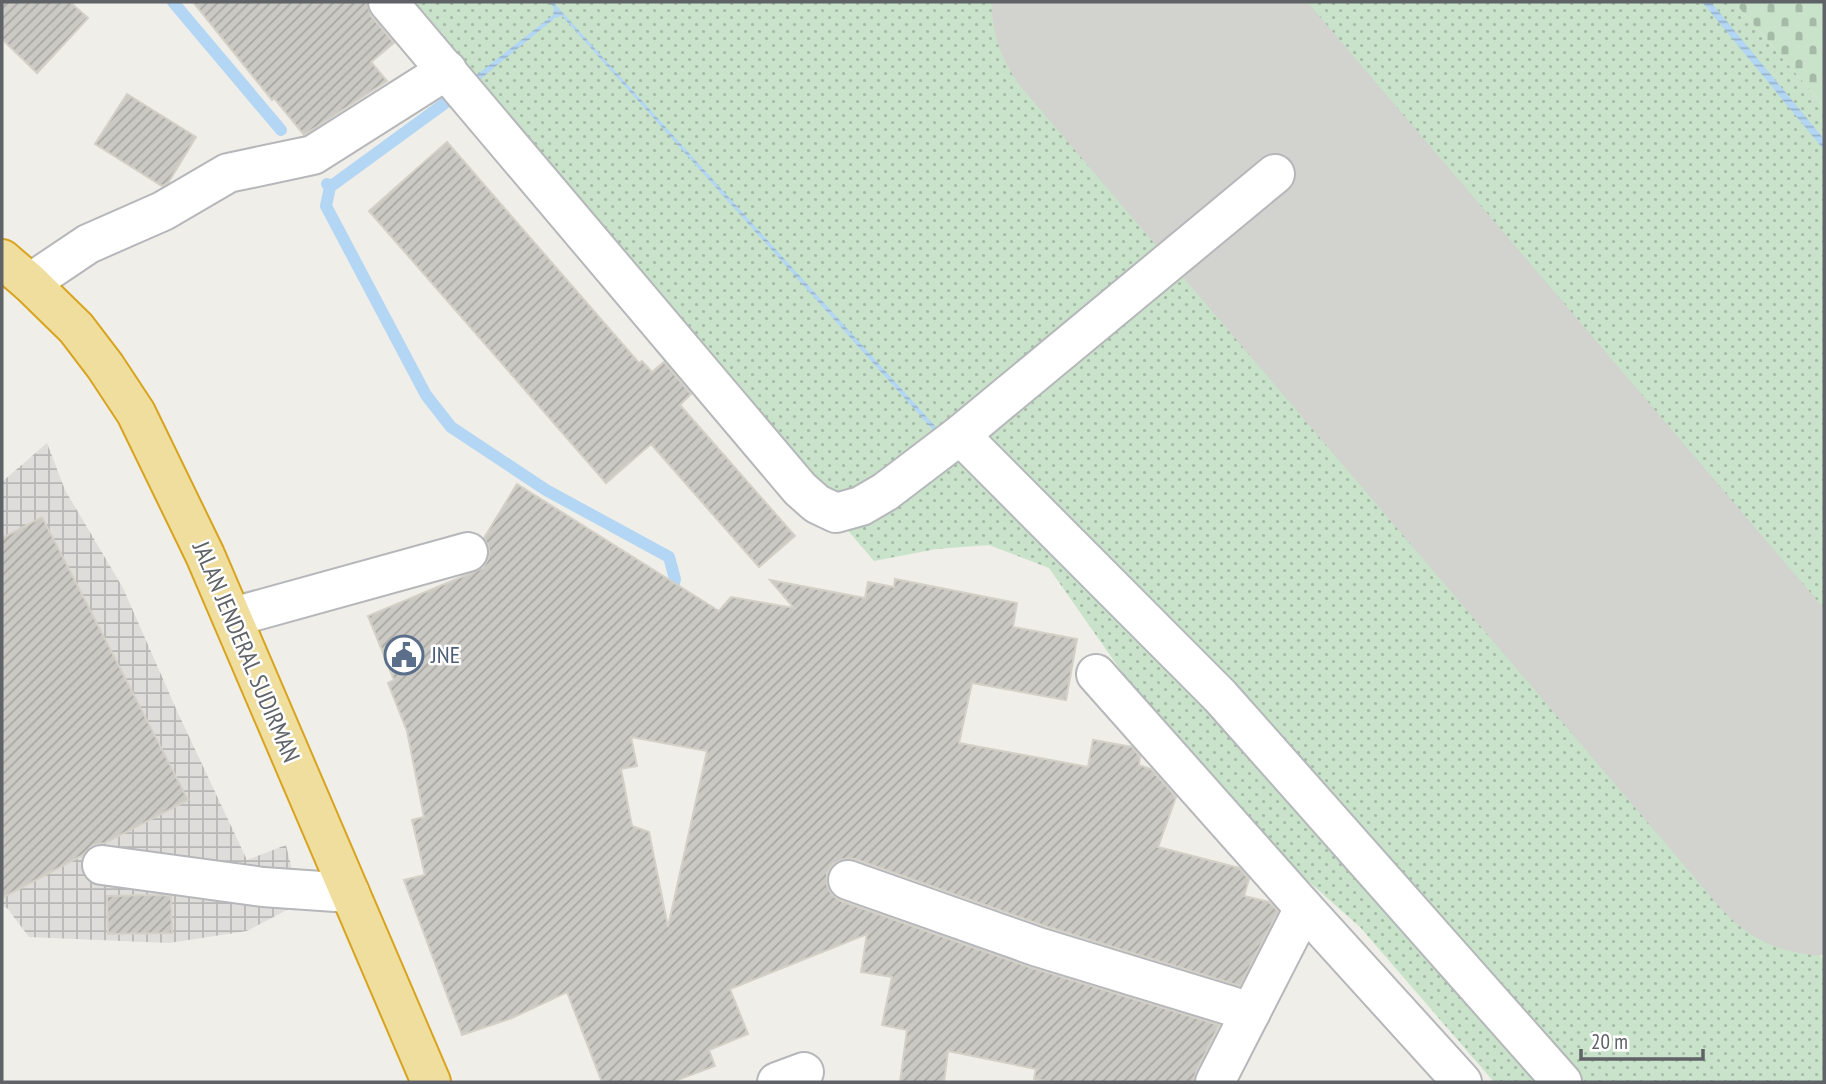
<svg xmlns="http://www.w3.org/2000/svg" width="1826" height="1084" font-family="'PT Sans Narrow',sans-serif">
<defs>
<pattern id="industrial-grid" width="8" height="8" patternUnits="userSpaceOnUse" patternTransform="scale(1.75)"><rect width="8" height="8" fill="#deddda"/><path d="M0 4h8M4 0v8" fill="none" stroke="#b7b7b5"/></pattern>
<pattern id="grass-dots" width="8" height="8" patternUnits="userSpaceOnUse" patternTransform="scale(1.75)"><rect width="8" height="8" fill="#c8e3c9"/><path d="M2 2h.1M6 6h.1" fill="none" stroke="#a6bba7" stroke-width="1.8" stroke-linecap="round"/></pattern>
<pattern id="cemetery-stones" width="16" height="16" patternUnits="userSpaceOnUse" patternTransform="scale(1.75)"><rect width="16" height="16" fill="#c8e3c9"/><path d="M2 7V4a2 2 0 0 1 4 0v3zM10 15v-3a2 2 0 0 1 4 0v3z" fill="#a6bba7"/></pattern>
<pattern id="water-rules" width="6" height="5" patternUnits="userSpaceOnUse" patternTransform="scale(1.75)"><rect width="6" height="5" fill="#b3d6f4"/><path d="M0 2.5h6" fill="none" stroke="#95b1c9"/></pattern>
<pattern id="building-hatch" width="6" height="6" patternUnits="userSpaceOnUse" patternTransform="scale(1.75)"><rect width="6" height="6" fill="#cbc9c4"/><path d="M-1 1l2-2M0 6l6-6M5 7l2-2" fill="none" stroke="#a8a7a3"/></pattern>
</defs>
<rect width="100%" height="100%" fill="#efeee8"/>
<path fill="url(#industrial-grid)" d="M 47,443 L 65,490 L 123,588 L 177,711 L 247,860 L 286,845 L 300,903 L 247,931 L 169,943 L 29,937 L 7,908 L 2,906 L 2,482 Z"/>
<g fill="url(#grass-dots)">
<path d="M 398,2 L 1007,2 L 1824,960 L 1824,1082 L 1494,1082 L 1360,927 L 1227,809 L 1145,705 L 1049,568 L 989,545 L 936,549 L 874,561 Z"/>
<path d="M 1250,2 L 1734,2 L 1824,106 L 1824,676 Z"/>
</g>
<path fill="url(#cemetery-stones)" d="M 1734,2 L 1824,2 L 1824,106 Z"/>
<g fill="url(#water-rules)">
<path d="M 549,2 L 553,2 L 944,436 L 941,439 L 562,16 L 555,18 L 478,81 L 474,77 L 553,15 L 554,8 Z"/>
<path d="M 1702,2 L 1711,2 L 1824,139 L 1824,150 Z"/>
</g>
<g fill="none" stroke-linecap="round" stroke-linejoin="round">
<g stroke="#b3d6f4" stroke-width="12">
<path d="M 173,2 L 281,130"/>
<path d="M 327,184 L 330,187 L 452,98"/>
<path d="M 330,187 L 326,206 L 426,395 L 451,427 L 546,490 L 669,557 L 675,579 L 670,599"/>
</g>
<path stroke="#d2d2cf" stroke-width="273" d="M 1128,2 L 1824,819"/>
</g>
<g fill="url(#building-hatch)" stroke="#d3d0c7" stroke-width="2" fill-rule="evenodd">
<path d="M 2,2 L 70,2 L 88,18 L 37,73 L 2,39 Z"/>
<path d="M 193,2 L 367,2 L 371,16 L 394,43 L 371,62 L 387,81 L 304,135 L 274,98 L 272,100 Z"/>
<path d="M 127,94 L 196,137 L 168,183 L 162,186 L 95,144 Z"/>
<path d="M 447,142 L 639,363 L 642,361 L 652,372 L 664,362 L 691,394 L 680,405 L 795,536 L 759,567 L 651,444 L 606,483 L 369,211 Z"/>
<path d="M 517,484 L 719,611 L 731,597 L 794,608 L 770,580 L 865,598 L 868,582 L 894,587 L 895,579 L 1017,603 L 1013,627 L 1077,639 L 1066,700 L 972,683 L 959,743 L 1088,767 L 1093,740 L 1132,747 L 1140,757 L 1139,765 L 1151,769 L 1176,797 L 1158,847 L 1239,868 L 1249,879 L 1244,896 L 1269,902 L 1278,911 L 1240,986 L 1045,926 L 855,859 L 843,859 L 833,864 L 827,873 L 827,885 L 832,895 L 841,901 L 1032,968 L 1219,1025 L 1196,1072 L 1193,1082 L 1052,1082 L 1034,1079 L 1036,1069 L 948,1051 L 944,1082 L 900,1082 L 907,1030 L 882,1025 L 892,977 L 861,972 L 867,934 L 730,989 L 748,1034 L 709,1050 L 715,1066 L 672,1082 L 602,1082 L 567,992 L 512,1018 L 462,1035 L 404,880 L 425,875 L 412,820 L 424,817 L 407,731 L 388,683 L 394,680 L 368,616 L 483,568 L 489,557 L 489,547 L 484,538 ZM 631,737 L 707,751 L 668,927 L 649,832 L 632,826 L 621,769 L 637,766 Z"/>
<path d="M 42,517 L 188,800 L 105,843 L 93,845 L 83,855 L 2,898 L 2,538 Z"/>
<path d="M 158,895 L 171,896 L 172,933 L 108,934 L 107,896 Z"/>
</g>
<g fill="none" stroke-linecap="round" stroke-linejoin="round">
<defs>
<g id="minor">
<path d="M 388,2 L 800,489 L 817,504 L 836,513 L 861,506 L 885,492 L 960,435 L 1275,174"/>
<path d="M 30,283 L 88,244 L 163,211 L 228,173 L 313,155 L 447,70"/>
<path d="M 960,435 L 1220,696 L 1562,1082"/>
<path d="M 233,617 L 468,552"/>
<path d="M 1096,674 L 1304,908 L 1215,1082"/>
<path d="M 102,865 L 263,887 L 350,893"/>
<path d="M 848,880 L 1038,947 L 1251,1012"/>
<path d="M 1304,908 L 1462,1082"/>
<path d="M 777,1082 L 804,1072"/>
</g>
<path id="highway" d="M 2,259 L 30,283 L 76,328 L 105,366 L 136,413 L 205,555 L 431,1082"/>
</defs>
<use href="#minor" stroke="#b5b7ba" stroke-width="42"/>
<use href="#highway" stroke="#d8a41f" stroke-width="42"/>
<use href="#minor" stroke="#fff" stroke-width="38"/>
<use href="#highway" stroke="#f0de9e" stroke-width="38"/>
</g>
<defs>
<symbol id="civic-ring" viewBox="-11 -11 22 22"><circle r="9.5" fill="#fff" stroke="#5c6f8a" stroke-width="1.5"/><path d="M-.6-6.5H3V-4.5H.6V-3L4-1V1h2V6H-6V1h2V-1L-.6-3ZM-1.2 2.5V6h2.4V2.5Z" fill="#5c6f8a"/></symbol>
</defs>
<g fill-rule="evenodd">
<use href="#civic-ring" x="382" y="633" width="44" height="44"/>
</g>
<g text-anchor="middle" stroke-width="5" stroke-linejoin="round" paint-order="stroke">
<g font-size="24" fill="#5f6266" stroke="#fff">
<text transform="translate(246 652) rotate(67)" y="8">JALAN JENDERAL SUDIRMAN</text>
</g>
<g font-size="24" fill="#4e5e75" stroke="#fff" text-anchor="start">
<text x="431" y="663">JNE</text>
</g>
</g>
<rect width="1826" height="1084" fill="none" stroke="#5f6266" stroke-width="7"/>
<path d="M1581 1049v10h122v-10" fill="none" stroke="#5f6266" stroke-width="3.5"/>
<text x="1591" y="1049" font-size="21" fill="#5f6266" stroke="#ffffff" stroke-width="5" paint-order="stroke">20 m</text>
</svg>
